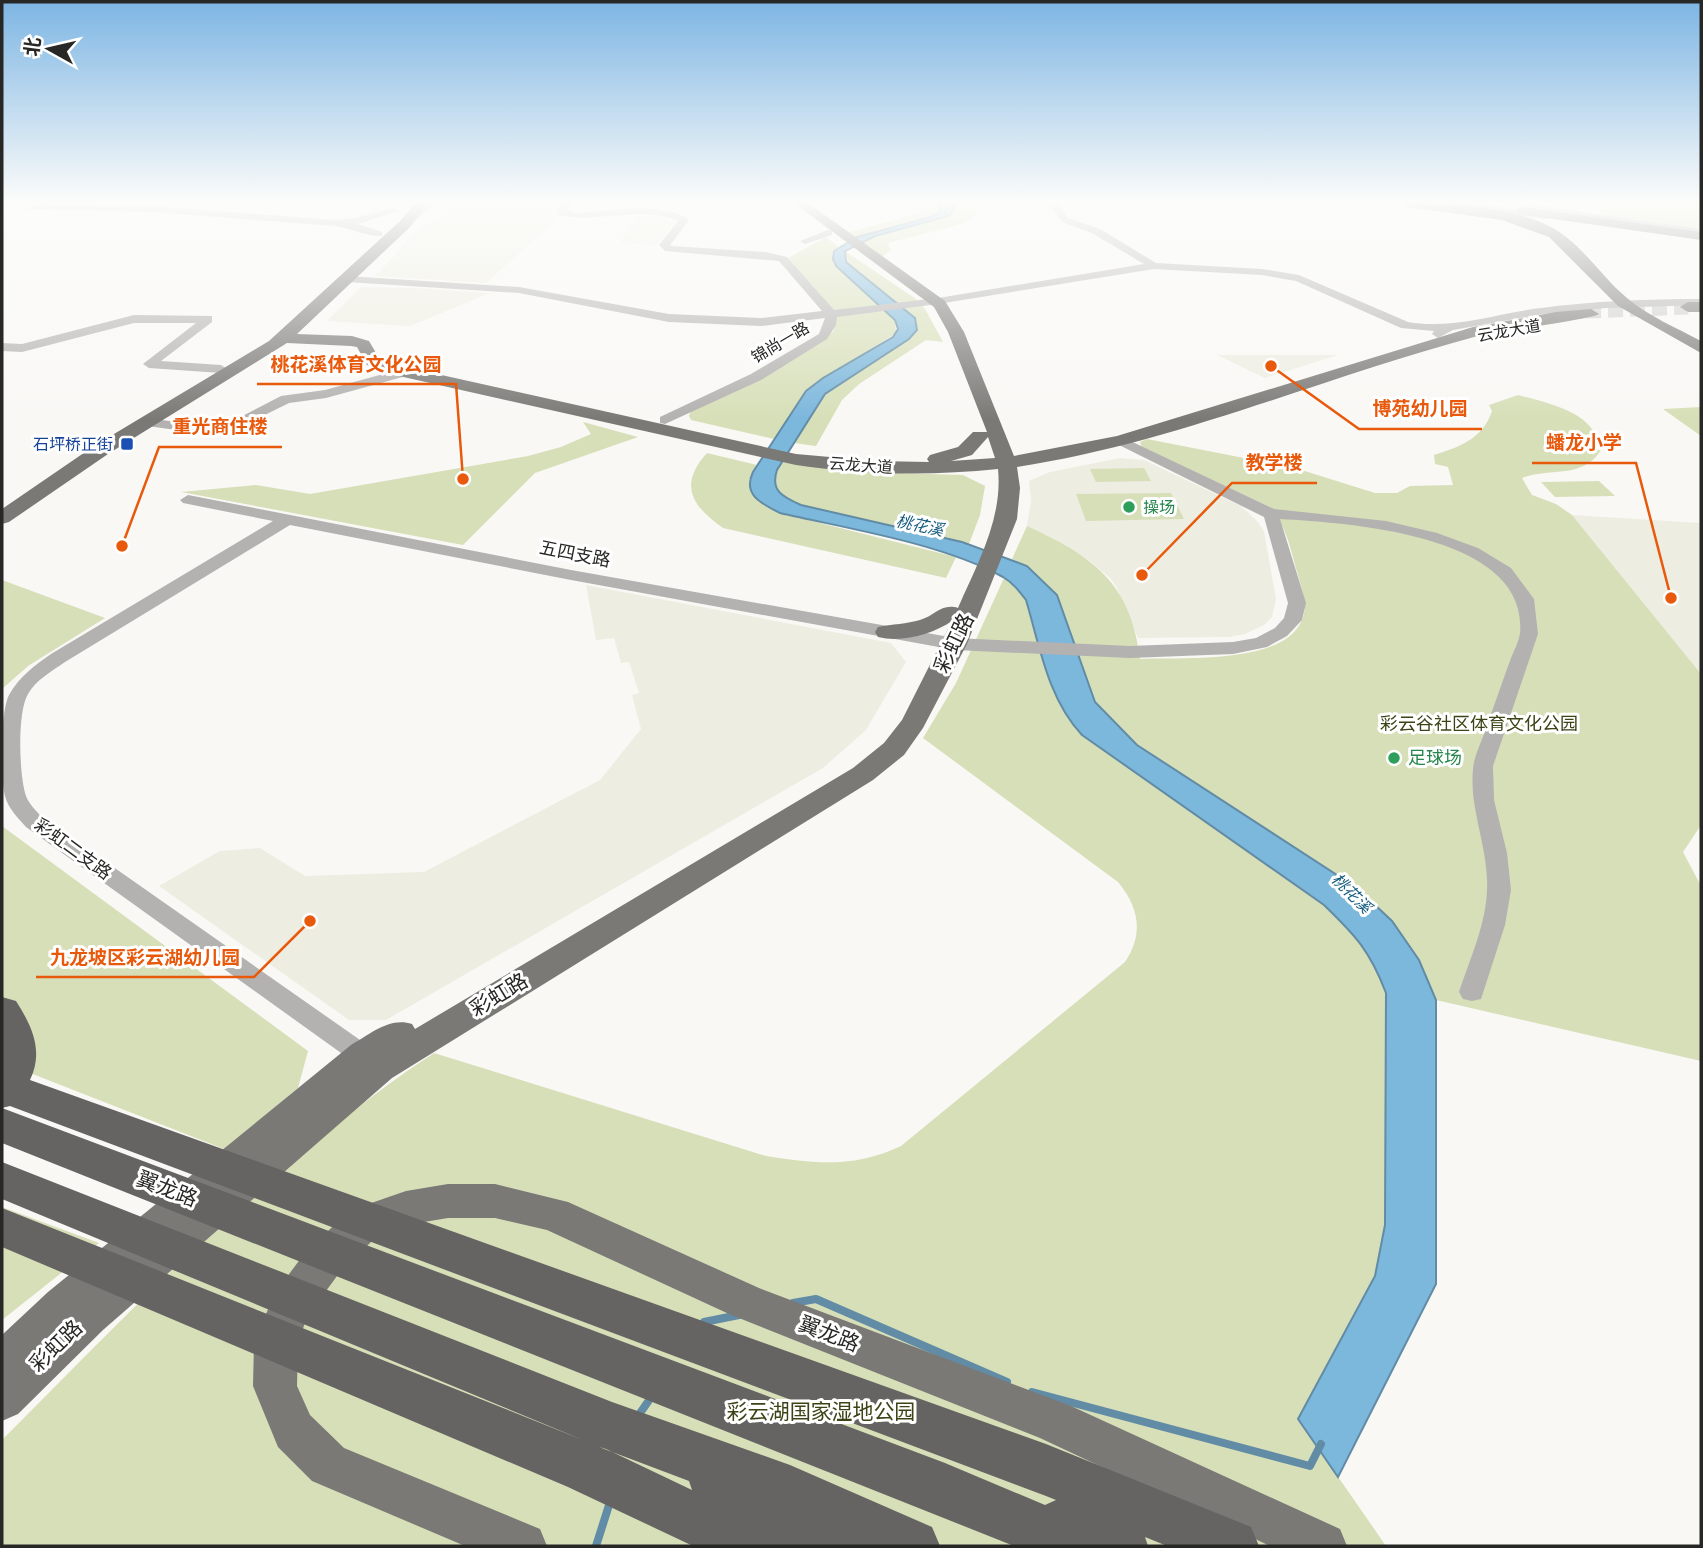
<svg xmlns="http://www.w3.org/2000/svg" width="1703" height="1548" font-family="Montserrat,'Noto Sans SC',sans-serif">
<rect width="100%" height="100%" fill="#f9f8f5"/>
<g fill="#eeede2">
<path d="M 469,203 L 528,203 L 550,207 L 556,220 L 486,283 L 375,276 L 418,230 L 452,208 Z"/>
<path d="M 637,216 L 661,216 L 673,224 L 656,245 L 620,243 Z"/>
<path d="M 361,287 L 416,288 L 490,293 L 410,326 L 327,321 Z"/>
<path d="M 1217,355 L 1338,355 L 1265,378 Z"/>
<path d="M 1120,458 L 1144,460 L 1241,506 L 1258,522 L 1264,531 L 1276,599 L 1272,617 L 1264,625 L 1245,634 L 1229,637 L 1138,638 L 1116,586 L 1110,578 L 1089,560 L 1027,526 L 1031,501 L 1029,481 L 1050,472 Z"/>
<path d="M 1572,515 L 1701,523 L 1701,674 Z"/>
<path d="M 586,585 L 891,643 L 906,662 L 866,730 L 823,768 L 386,1020 L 349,1020 L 159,886 L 220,851 L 260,848 L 305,876 L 424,872 L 600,780 L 641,729 L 632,695 L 639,693 L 629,662 L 621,663 L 614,638 L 596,640 Z"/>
</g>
<g fill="#d7dfb8">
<path d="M 921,203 L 972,203 L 977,213 L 967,222 L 958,225 L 888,243 L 891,250 L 880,258 L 847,233 L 919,213 L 924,208 Z"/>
<path d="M 1604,203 L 1701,203 L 1701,229 L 1600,214 Z"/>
<path d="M 826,237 L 839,247 L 834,251 L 833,262 L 895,320 L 896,333 L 806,391 L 774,439 L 691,420 L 689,416 L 691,410 L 833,332 L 836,320 L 788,258 Z"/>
<path d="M 845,251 L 916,299 L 925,309 L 943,342 L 926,340 L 859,384 L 842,400 L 816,446 L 794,443 L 825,394 L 915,318 L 846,262 Z"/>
<path d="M 1518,395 C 1551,404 1595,412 1601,450 C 1582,480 1550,467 1522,478 L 1532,495 L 1556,504 L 1572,515 L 1701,674 L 1701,825 L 1683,852 L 1701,886 L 1701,1061 L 1436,1000 L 1419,960 L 1137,745 L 1095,702 L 1057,595 L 1027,566 L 1012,559 L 1027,526 C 1092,556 1131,582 1140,659 C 1180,657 1281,665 1301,622 C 1309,607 1302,591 1298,575 C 1291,551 1287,527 1270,507 L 1142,447 L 1140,442 L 1147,439 L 1295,468 L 1375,493 L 1397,493 L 1410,486 L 1453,485 L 1448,467 L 1435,464 L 1434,455 C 1459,447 1483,439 1492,411 L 1489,405 Z"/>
<path d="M 1701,407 L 1701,436 L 1663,409 Z"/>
<path d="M 583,422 L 638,437 L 535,473 L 463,545 L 181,492 L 256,485 L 310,494 L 528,456 L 561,447 L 591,434 Z"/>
<path d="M 707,453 L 757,465 L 749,480 L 767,507 L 780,513 L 956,557 L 946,578 L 723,528 C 692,506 678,485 707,453 Z"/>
<path d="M 782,462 L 858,472 L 963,475 L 985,486 L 980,515 L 969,544 L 801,505 C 777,495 767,489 782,462 Z"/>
<path d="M 1144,468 L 1151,481 L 1096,482 L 1090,469 Z"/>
<path d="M 1599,481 L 1615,496 L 1555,497 L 1541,482 Z"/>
<path d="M 1171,493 L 1184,519 L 1086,521 L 1076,494 Z"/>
<path d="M 1004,578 L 1016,587 L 1026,600 C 1040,647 1048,699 1082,735 L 1324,905 C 1356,936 1370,951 1386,993 L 1385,1225 L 1375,1276 L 1298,1419 L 1386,1546 L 2,1546 L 2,1440 C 137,1305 274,1158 434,1053 L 766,1156 C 816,1164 854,1168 901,1146 L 1125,962 C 1144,934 1139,907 1118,882 L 923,738 L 956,683 Z"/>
<path d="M 2,580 L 105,618 L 28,666 L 2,689 Z"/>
<path d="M 2,826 L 308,1051 L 298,1088 L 224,1149 L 2,1062 Z"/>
<path d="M 2,1207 L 99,1243 L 2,1320 Z"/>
</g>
<path fill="#7cb7dc" stroke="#628ca5" stroke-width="2" d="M 939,203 L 952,203 L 954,209 L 949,216 L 875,236 L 845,251 L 846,262 L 915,318 L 917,330 L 909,339 L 825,394 L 777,470 C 770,491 783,497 801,505 L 962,542 L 1027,566 L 1057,595 L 1095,702 L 1137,745 L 1357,888 L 1392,921 L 1419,960 L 1436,1000 L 1436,1284 L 1338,1477 L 1298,1419 L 1375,1276 L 1385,1225 L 1386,993 C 1370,951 1356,936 1324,905 L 1082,735 C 1048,699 1040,647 1026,600 C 1019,591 1013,583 1003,577 C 941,543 849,529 780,513 C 762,504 742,495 753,472 L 806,391 L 823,378 L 893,337 L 898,329 L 895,320 L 836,266 L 833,259 L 834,251 L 857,237 L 931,217 L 939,212 Z"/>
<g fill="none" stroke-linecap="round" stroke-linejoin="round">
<g stroke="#628ca5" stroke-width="8">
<path d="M 793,1303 L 816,1299 L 1007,1382"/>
<path d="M 702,1325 L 704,1322 L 739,1315"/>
<path d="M 1032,1392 L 1310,1466 L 1321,1444"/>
<path d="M 638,1416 L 652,1396"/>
<path d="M 596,1546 L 610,1502"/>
</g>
<path stroke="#cfcecc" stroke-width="10" stroke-dasharray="10 5" stroke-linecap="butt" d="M 5,203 L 35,207"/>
<path stroke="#cfcecc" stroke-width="15" stroke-dasharray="15 7" stroke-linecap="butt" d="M 1586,311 L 1688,307"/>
<g fill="#b3b2b1" fill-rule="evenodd">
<path d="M 425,203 L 436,203 L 409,226 L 401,226 L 401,222 Z"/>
<path d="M 566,203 L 578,203 L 566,210 L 575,213 C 606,211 664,200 689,220 L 670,245 L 672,246 L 765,252 L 787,257 L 834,310 L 938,298 L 1144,264 L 1092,233 L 1062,222 L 1048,203 L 1058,203 L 1068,218 L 1100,229 L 1156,263 L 1262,269 L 1299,275 L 1408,322 C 1451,330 1498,313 1541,308 C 1594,301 1647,299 1701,299 L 1701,305 L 1606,308 L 1543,314 L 1453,330 L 1438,338 L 1432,334 L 1434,331 L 1401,328 L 1296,281 L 1262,275 L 1154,269 L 938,304 L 837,317 L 836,325 L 827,339 L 761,380 L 665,424 L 660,423 L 660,417 L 751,374 L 819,334 L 825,318 L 761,326 L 669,322 L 519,293 L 347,282 L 341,279 L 347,276 L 519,287 L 669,314 L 761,318 L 822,311 L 779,261 L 665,251 L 659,245 L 678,221 C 641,204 596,224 558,215 L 556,209 Z"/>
<path d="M 1443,203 L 1468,203 L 1547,213 L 1552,216 L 1547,219 L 1448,206 Z"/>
<path d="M 35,204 L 154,206 L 335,220 L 356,218 L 393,208 L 398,211 L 358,224 L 382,232 L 382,236 C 370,237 348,228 335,226 L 154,212 L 32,209 L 30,207 Z"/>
<path d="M 1534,205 L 1701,229 L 1701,235 L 1531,210 L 1531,206 Z"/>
<path d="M 828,230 L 832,231 L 832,235 L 805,244 L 800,241 Z"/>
<path d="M 134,315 L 212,316 L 212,322 L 161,361 L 221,365 L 227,369 L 221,373 L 149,368 L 143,364 L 196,323 L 134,323 L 22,352 L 2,351 L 2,343 L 22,344 Z"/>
<path d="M 405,368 L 410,369 L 410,375 L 326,398 L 289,403 L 228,433 L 206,434 L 147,426 L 140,422 L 147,418 L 206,426 L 225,425 L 281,396 L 325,390 Z"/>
<path d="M 1122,437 L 1274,509 L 1386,521 L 1437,533 L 1478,548 L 1511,568 L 1534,599 L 1538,634 L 1493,766 L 1494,800 L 1507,853 L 1511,890 L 1505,925 L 1481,999 L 1472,1001 L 1463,999 L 1459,992 C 1470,959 1486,924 1487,890 C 1489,848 1469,810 1473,769 C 1474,757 1480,745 1484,734 C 1493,708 1502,683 1511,658 C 1514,651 1519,641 1520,633 C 1529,534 1348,523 1280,519 L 1306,603 L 1302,620 L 1287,636 L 1267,647 L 1233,654 L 1130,658 L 955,650 L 571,580 L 290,525 L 65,662 C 52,671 36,680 28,694 C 17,712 19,775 26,796 C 29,804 36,811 42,817 L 380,1054 L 384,1061 L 380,1068 L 371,1071 L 362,1068 L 26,827 C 18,818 8,808 5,796 C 0,776 0,713 9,695 C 19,677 35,665 51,654 L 273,521 L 183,503 L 180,500 L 188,495 L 571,570 L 955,638 L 1130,646 L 1233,642 L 1256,638 L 1275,628 L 1284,618 L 1288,603 L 1264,517 L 1117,444 L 1115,441 Z"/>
</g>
<g fill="#7a7976" fill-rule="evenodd">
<path d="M 415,203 L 428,203 L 410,227 L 297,334 L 352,336 L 369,341 L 379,358 L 410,368 L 796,454 L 875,461 L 929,462 L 927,459 L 930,455 L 958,447 L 973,432 L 987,432 L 948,332 L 934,307 L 794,203 L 808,203 L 945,301 L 964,332 L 1014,456 L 1117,436 L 1473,327 L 1556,312 L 1591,309 L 1599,314 C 1594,319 1492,332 1474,337 C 1321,378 1175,443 1017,467 L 1020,488 L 1017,519 L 967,644 L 923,728 L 904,755 L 873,780 L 392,1078 L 103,1330 L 18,1414 L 2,1421 L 2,1335 L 48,1292 L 351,1045 C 371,1034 389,1017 412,1024 L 415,1029 L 853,768 L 884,743 L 902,720 L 952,621 C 933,634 902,643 878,637 L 875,632 L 878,627 C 892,624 907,624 920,620 C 935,616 941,603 958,608 C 977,564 1003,519 998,469 C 931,476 863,475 796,465 L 399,376 L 367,365 L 357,347 L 351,346 L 287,343 L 108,454 L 9,522 L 2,524 L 2,509 L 94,446 L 269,341 L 400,221 ZM 988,437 L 995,458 L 951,461 L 972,455 Z"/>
<path d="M 1401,203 C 1445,203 1520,206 1558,231 C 1584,248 1603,278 1627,298 C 1648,316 1677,328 1701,341 L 1701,353 L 1618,306 L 1549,237 L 1502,220 L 1407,207 Z"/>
<path d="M 1523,207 L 1701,232 L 1701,240 L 1518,214 L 1518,208 Z"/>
<path d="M 1701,302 L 1701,312 L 1688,312 L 1680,307 L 1688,302 Z"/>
<path d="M 448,1184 L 495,1184 L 568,1202 L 759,1288 L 1071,1406 L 1340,1529 L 1347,1546 L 1270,1546 L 1040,1438 L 729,1314 L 547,1230 L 495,1218 L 448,1218 L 406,1225 L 379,1234 L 337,1276 L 307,1317 L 298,1343 L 297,1386 L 310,1415 L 344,1448 L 540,1529 L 547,1546 L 465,1546 L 312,1481 L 278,1447 L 253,1386 L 254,1343 L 269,1307 L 275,1293 L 307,1250 L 351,1210 L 406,1191 Z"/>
</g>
<g fill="#666462" fill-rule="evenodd">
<path d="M 2,997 L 16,1001 C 32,1026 44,1051 30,1080 L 1046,1444 L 1251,1527 L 1259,1546 L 1167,1546 L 1145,1537 L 1148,1546 L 1014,1546 L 2,1143 ZM 10,1106 L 1046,1496 L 1056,1500 L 1045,1505 L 945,1463 L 2,1108 Z"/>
<path d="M 2,1162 L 612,1402 L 790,1465 L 932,1527 L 940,1546 L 693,1546 L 568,1487 L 2,1247 L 2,1208 L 583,1440 L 2,1199 ZM 599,1447 L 689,1481 L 692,1490 L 606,1449 Z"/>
</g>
</g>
<linearGradient id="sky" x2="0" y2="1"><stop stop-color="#7db5e3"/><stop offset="0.48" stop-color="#fcfcfa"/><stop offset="1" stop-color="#fcfcfa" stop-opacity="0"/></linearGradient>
<rect width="1703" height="420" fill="url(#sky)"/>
<rect fill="#1a4fb4" stroke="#fff" stroke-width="2.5" x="120" y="437" width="14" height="14" rx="3.5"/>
<g fill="#2e9e5b" stroke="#fff" stroke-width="2.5">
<circle cx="1129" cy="507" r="7"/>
<circle cx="1394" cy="758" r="7"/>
</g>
<g text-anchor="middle" stroke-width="6" stroke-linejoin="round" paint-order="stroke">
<g font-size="16" fill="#272726" stroke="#fff">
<text transform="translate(1509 330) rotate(-10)" y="6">云龙大道</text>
<text transform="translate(780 342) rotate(-31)" y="6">锦尚一路</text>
<text transform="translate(861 465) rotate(4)" y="6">云龙大道</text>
</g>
<g font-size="16" fill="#164399" stroke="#fff" text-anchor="end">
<text x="113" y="450">石坪桥正街</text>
</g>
<g font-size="16" fill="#27864d" stroke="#fff" text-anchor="start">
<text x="1143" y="513">操场</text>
</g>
<g font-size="16" font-style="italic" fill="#155c80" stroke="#fff">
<text transform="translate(920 525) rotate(12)" y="6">桃花溪</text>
<text transform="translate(1352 893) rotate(45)" y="6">桃花溪</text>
</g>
<g font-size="18" fill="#272726" stroke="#fff">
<text transform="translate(575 554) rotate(11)" y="6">五四支路</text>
<text transform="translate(73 849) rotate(36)" y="6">彩虹二支路</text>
</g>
<g font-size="18" fill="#3d4316" stroke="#fff">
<text x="1479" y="730">彩云谷社区体育文化公园</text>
</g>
<g font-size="18" fill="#27864d" stroke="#fff" text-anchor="start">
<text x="1408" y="764">足球场</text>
</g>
<g font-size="21" fill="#272726" stroke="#fff">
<text transform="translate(954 643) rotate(-64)" y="7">彩虹路</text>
<text transform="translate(499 995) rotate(-31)" y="7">彩虹路</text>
<text transform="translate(167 1189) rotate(21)" y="7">翼龙路</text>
<text transform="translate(829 1334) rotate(21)" y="7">翼龙路</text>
<text transform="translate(56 1346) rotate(-44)" y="7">彩虹路</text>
</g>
<g font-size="21" fill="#3d4316" stroke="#fff">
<text x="821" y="1419">彩云湖国家湿地公园</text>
</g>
</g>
<path fill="none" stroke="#e8590c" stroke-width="2.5" d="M463 479L456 384H257M1271 366L1359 429H1482M122 546L159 447H282M1671 598L1636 463H1532M1142 575L1232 483H1317M310 921L254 977H36"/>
<g fill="#e8590c" stroke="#fff" stroke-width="2.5">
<circle cx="463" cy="479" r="7"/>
<circle cx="1271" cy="366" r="7"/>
<circle cx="122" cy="546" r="7"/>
<circle cx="1671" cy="598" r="7"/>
<circle cx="1142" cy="575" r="7"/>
<circle cx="310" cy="921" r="7"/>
</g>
<g font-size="19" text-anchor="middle" font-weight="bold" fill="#e8590c" stroke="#fff" stroke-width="6" stroke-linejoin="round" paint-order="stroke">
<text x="356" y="371">桃花溪体育文化公园</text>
<text x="1420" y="415">博苑幼儿园</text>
<text x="220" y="433">重光商住楼</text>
<text x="1584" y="449">蟠龙小学</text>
<text x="1274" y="469">教学楼</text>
<text x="145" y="964">九龙坡区彩云湖幼儿园</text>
</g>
<rect width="1703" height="1548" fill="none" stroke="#272726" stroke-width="7"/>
<g transform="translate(49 49) rotate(278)" stroke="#ffffff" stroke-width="5" paint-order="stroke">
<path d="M0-5L12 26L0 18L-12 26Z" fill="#272726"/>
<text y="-10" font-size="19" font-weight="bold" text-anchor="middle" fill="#272726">北</text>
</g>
</svg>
